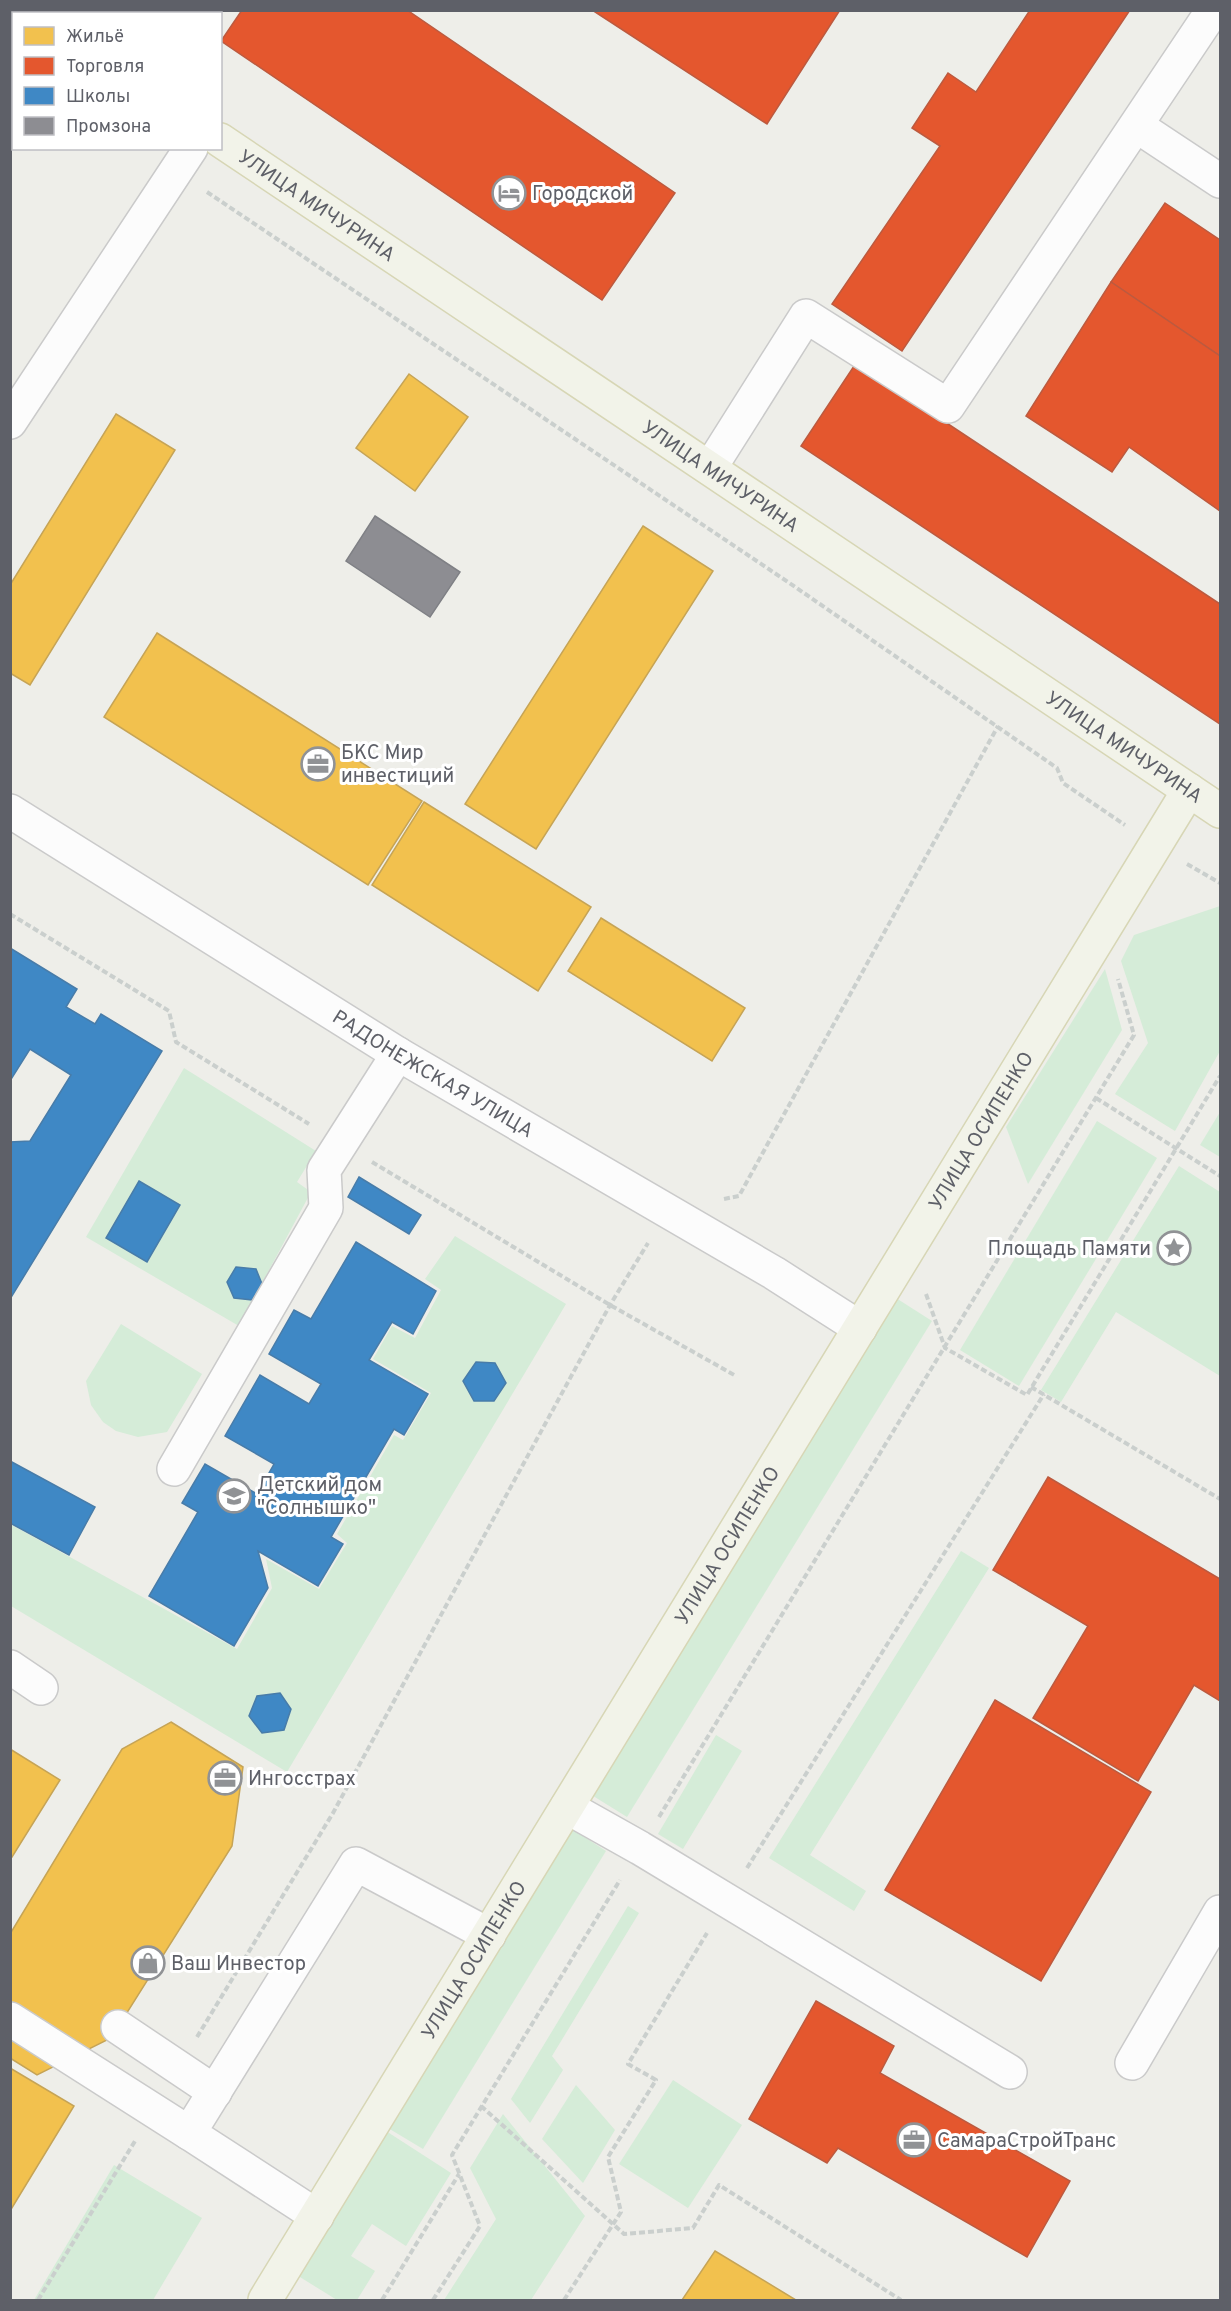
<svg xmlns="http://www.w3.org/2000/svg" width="1231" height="2311" font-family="Overpass,sans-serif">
<rect width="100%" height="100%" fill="#eeeee9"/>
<g fill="#d5ecd8">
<path d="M 1220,906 L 1220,1051 L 1175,1131 L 1115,1094 L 1148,1043 L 1121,961 L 1134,935 Z"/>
<path d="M 1105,969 L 1122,1030 L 1028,1184 L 1006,1127 Z"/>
<path d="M 184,1068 L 316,1151 L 297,1182 L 311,1192 L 239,1326 L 86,1237 Z"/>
<path d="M 1220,1112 L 1220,1157 L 1200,1145 Z"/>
<path d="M 1097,1121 L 1157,1158 L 1019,1386 L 960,1350 Z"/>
<path d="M 1179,1166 L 1220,1192 L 1220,1376 L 1116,1312 L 1061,1402 L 1041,1390 Z"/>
<path d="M 455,1236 L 566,1304 L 287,1772 L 11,1606 L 10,1524 L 237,1649 L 272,1588 L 266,1559 L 319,1589 L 347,1543 L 337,1534 L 394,1435 L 403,1440 L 431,1393 L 373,1359 L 392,1326 L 415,1338 L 441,1290 L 425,1279 Z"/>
<path d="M 896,1298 L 932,1321 L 627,1817 L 590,1794 Z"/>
<path d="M 121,1324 L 202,1374 L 167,1432 L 138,1437 L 116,1431 L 103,1422 L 91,1405 L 86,1381 Z"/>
<path d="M 961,1551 L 989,1568 L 810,1855 L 866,1891 L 854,1911 L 769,1858 Z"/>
<path d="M 716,1735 L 742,1751 L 683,1849 L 658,1834 Z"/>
<path d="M 572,1829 L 606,1851 L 423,2149 L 388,2128 Z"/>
<path d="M 628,1906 L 639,1913 L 552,2056 L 563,2070 L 530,2123 L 511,2099 Z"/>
<path d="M 673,2080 L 742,2125 L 688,2208 L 619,2164 Z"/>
<path d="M 576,2085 L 615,2130 L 583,2183 L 542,2139 Z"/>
<path d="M 503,2114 L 585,2216 L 531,2300 L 444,2300 L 496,2219 L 470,2168 Z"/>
<path d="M 386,2131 L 451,2173 L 406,2246 L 372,2224 L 351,2256 L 375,2271 L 357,2300 L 337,2300 L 295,2274 Z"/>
<path d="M 114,2165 L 202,2218 L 153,2300 L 34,2300 Z"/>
</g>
<g fill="#f2c14e" stroke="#c6a456" stroke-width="1.5">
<path d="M 409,374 L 468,417 L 415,491 L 356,448 Z"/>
<path d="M 116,414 L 175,450 L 30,685 L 10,673 L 10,585 Z"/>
<path d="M 643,526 L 713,571 L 536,849 L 465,804 Z"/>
<path d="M 157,633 L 422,801 L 368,885 L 104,717 Z"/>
<path d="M 424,802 L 591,907 L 538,991 L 372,885 Z"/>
<path d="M 601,918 L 745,1008 L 712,1061 L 568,971 Z"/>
<path d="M 171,1722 L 243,1767 L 232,1846 L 111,2038 L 37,2075 L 10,2058 L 10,1934 L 122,1749 Z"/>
<path d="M 10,1749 L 60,1780 L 12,1857 L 10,1856 Z"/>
<path d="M 10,2068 L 74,2106 L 10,2211 Z"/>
<path d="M 715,2251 L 796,2300 L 682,2300 Z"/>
</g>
<g fill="#e4572e" stroke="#bc5a3f" stroke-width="1.5">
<path d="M 242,10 L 407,10 L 675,193 L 602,300 L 221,41 Z"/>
<path d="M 592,10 L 840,10 L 767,124 Z"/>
<path d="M 1030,10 L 1130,10 L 902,351 L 832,304 L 940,146 L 912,128 L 948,73 L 976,92 Z"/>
<path d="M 1165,203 L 1220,240 L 1220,356 L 1111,282 Z"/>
<path d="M 1111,282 L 1220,356 L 1220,511 L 1129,447 L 1112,472 L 1026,416 Z"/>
<path d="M 856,363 L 1220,604 L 1220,724 L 801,446 Z"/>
<path d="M 1048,1477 L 1220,1579 L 1220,1701 L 1194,1685 L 1138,1781 L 1033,1718 L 1088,1626 L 993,1570 Z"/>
<path d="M 995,1700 L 1151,1792 L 1041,1981 L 885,1890 Z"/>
<path d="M 816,2001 L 894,2046 L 880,2073 L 1070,2181 L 1027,2257 L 838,2148 L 827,2163 L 749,2119 Z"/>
</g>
<g fill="#3f88c5" stroke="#487ca9" stroke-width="1.5">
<path d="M 10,948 L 77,989 L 66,1007 L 95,1024 L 101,1014 L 162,1051 L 10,1299 L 10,1142 L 30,1141 L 71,1075 L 30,1049 L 10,1081 Z"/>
<path d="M 359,1177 L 421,1215 L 409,1234 L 348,1197 Z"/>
<path d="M 139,1181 L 180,1205 L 147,1262 L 106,1238 Z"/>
<path d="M 356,1242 L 436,1291 L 413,1334 L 392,1322 L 369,1360 L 428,1394 L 404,1435 L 394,1429 L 331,1537 L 343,1544 L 318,1586 L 258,1551 L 268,1588 L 234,1646 L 149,1596 L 198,1512 L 182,1503 L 205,1464 L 257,1494 L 274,1464 L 225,1436 L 260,1375 L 309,1404 L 321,1384 L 269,1354 L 294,1310 L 311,1319 Z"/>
<path d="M 236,1267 L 256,1269 L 262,1284 L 252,1300 L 234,1298 L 227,1282 Z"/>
<path d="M 476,1362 L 495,1363 L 506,1383 L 494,1401 L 474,1401 L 463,1381 Z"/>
<path d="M 10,1461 L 95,1507 L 69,1555 L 10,1523 Z"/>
<path d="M 280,1693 L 291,1709 L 284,1730 L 262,1733 L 249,1716 L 257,1696 Z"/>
</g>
<path fill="#8d8d92" stroke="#7f8085" stroke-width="1.5" d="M 375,516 L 460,572 L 430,617 L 346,561 Z"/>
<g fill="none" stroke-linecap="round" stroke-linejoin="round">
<defs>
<g id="minor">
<path d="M 174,14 L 176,10"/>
<path d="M 1137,126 L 1220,181"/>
<path d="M 10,422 L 191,148"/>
<path d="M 710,468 L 806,316 L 948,406 L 1213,10"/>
<path id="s1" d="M 10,811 L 398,1054 L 774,1273 L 860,1328"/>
<path d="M 174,1469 L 326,1208 L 324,1170 L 398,1054"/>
<path d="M 10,1667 L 41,1688"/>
<path d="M 567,1807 L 640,1848 L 1010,2072"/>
<path d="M 10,2019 L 189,2133"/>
<path d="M 118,2027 L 215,2092"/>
<path d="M 1132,2063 L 1220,1912"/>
<path d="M 317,2216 L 189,2133 L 356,1864 L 489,1935"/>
</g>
<g id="major">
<path d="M 27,10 L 31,14"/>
<path id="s2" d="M 220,140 L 1220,811"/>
<path id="s3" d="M 265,2300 L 1189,790"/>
</g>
</defs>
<use href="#minor" stroke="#cacaca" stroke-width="36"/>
<use href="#major" stroke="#d7d6b5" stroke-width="36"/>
<g stroke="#cacfcd" stroke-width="4" stroke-dasharray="6 3" stroke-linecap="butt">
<path d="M 10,60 L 14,62"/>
<path d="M 207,192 L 788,582 L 1057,768 L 1063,783 L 1125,825"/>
<path d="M 1187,864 L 1220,883"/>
<path d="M 10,914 L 169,1011 L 176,1042 L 309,1124"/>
<path d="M 1096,1098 L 1220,1176"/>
<path d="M 372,1162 L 610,1305 L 736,1376"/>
<path d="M 724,1199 L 739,1196 L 998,726"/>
<path d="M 926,1294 L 945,1348 L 1027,1395 L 1220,1076"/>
<path d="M 1031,1387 L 1220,1499"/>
<path d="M 659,1817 L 1134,1035 L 1118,979"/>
<path d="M 747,1868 L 1044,1394"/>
<path d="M 197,2037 L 333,1813 L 610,1305 L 648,1243"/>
<path d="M 481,2106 L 624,2234 L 693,2228 L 719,2185 L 901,2300"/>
<path d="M 38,2300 L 135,2141"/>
<path d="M 382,2300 L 459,2174"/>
<path d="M 433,2300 L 480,2226 L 452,2155 L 620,1880"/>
<path d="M 564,2300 L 621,2212 L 608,2157 L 656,2080 L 628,2064 L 707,1933"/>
</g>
<use href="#minor" stroke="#fcfcfc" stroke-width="33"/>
<use href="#major" stroke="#f2f3e9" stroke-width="33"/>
</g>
<defs>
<symbol id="hotel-ring" viewBox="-11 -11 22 22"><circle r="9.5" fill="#fff" stroke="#909295" stroke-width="1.5"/><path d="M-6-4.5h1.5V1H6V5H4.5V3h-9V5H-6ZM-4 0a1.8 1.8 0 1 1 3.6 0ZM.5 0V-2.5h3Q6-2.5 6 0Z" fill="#909295"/></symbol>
<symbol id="office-ring" viewBox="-11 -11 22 22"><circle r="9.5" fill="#fff" stroke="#909295" stroke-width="1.5"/><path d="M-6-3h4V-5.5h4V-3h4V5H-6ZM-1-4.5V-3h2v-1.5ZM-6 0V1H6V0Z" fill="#909295"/></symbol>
<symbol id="sight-ring" viewBox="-11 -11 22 22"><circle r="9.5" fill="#fff" stroke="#909295" stroke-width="1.5"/><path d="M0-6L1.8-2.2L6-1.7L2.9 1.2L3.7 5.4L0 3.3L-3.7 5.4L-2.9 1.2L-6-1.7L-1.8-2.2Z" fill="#909295"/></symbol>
<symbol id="school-ring" viewBox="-11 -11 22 22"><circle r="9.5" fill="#fff" stroke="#909295" stroke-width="1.5"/><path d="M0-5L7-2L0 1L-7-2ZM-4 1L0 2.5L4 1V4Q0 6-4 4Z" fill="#909295"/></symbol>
<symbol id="shop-ring" viewBox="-11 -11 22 22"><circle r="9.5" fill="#fff" stroke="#909295" stroke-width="1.5"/><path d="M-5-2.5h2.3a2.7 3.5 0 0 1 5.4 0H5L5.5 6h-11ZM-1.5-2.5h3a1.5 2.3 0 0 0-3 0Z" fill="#909295"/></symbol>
</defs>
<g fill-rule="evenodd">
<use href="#hotel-ring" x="490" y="174" width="38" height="38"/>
<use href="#office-ring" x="299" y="745" width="38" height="38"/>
<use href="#sight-ring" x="1155" y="1229" width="38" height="38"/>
<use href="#school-ring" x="215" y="1477" width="38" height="38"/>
<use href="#office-ring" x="206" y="1759" width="38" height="38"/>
<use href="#shop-ring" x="129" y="1944" width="38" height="38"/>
<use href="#office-ring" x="895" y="2121" width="38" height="38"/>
</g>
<g text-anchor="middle" stroke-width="6" stroke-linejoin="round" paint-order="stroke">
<g font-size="20" fill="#5e6068" stroke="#fff" text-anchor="start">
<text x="532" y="200">Городской</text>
<text x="341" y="759">БКС Мир<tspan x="341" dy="23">инвестиций</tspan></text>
<text x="1151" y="1255" text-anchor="end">Площадь Памяти</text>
<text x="257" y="1491">Детский дом<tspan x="257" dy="23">"Солнышко"</tspan></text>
<text x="248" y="1785">Ингосстрах</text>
<text x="171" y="1970">Ваш Инвестор</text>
<text x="937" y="2147">СамараСтройТранс</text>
</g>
<g font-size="20" fill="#5e6068" stroke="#fff">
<text dy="7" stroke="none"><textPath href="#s2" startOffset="117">УЛИЦА МИЧУРИНА</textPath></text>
<text dy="7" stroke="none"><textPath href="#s2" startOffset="603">УЛИЦА МИЧУРИНА</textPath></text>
<text dy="7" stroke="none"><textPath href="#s2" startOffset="1089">УЛИЦА МИЧУРИНА</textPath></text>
<text dy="7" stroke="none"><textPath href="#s1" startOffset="498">РАДОНЕЖСКАЯ УЛИЦА</textPath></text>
<text dy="7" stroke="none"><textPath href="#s3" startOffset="1371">УЛИЦА ОСИПЕНКО</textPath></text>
<text dy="7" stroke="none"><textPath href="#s3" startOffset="885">УЛИЦА ОСИПЕНКО</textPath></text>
<text dy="7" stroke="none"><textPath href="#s3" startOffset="399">УЛИЦА ОСИПЕНКО</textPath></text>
</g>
</g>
<rect width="1231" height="2311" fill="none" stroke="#5e6068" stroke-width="24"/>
<rect x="12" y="12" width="210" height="138" fill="#ffffff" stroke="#bfbfc3" stroke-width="1.5"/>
<rect x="24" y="27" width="30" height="18" fill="#f2c14e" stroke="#bfbfc3" stroke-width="1.5"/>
<text x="66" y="42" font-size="18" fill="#5e6068">Жильё</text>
<rect x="24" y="57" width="30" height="18" fill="#e4572e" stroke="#bfbfc3" stroke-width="1.5"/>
<text x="66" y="72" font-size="18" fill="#5e6068">Торговля</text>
<rect x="24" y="87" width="30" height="18" fill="#3f88c5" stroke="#bfbfc3" stroke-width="1.5"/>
<text x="66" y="102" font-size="18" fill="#5e6068">Школы</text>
<rect x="24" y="117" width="30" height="18" fill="#8d8d92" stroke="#bfbfc3" stroke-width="1.5"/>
<text x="66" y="132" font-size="18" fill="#5e6068">Промзона</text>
</svg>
